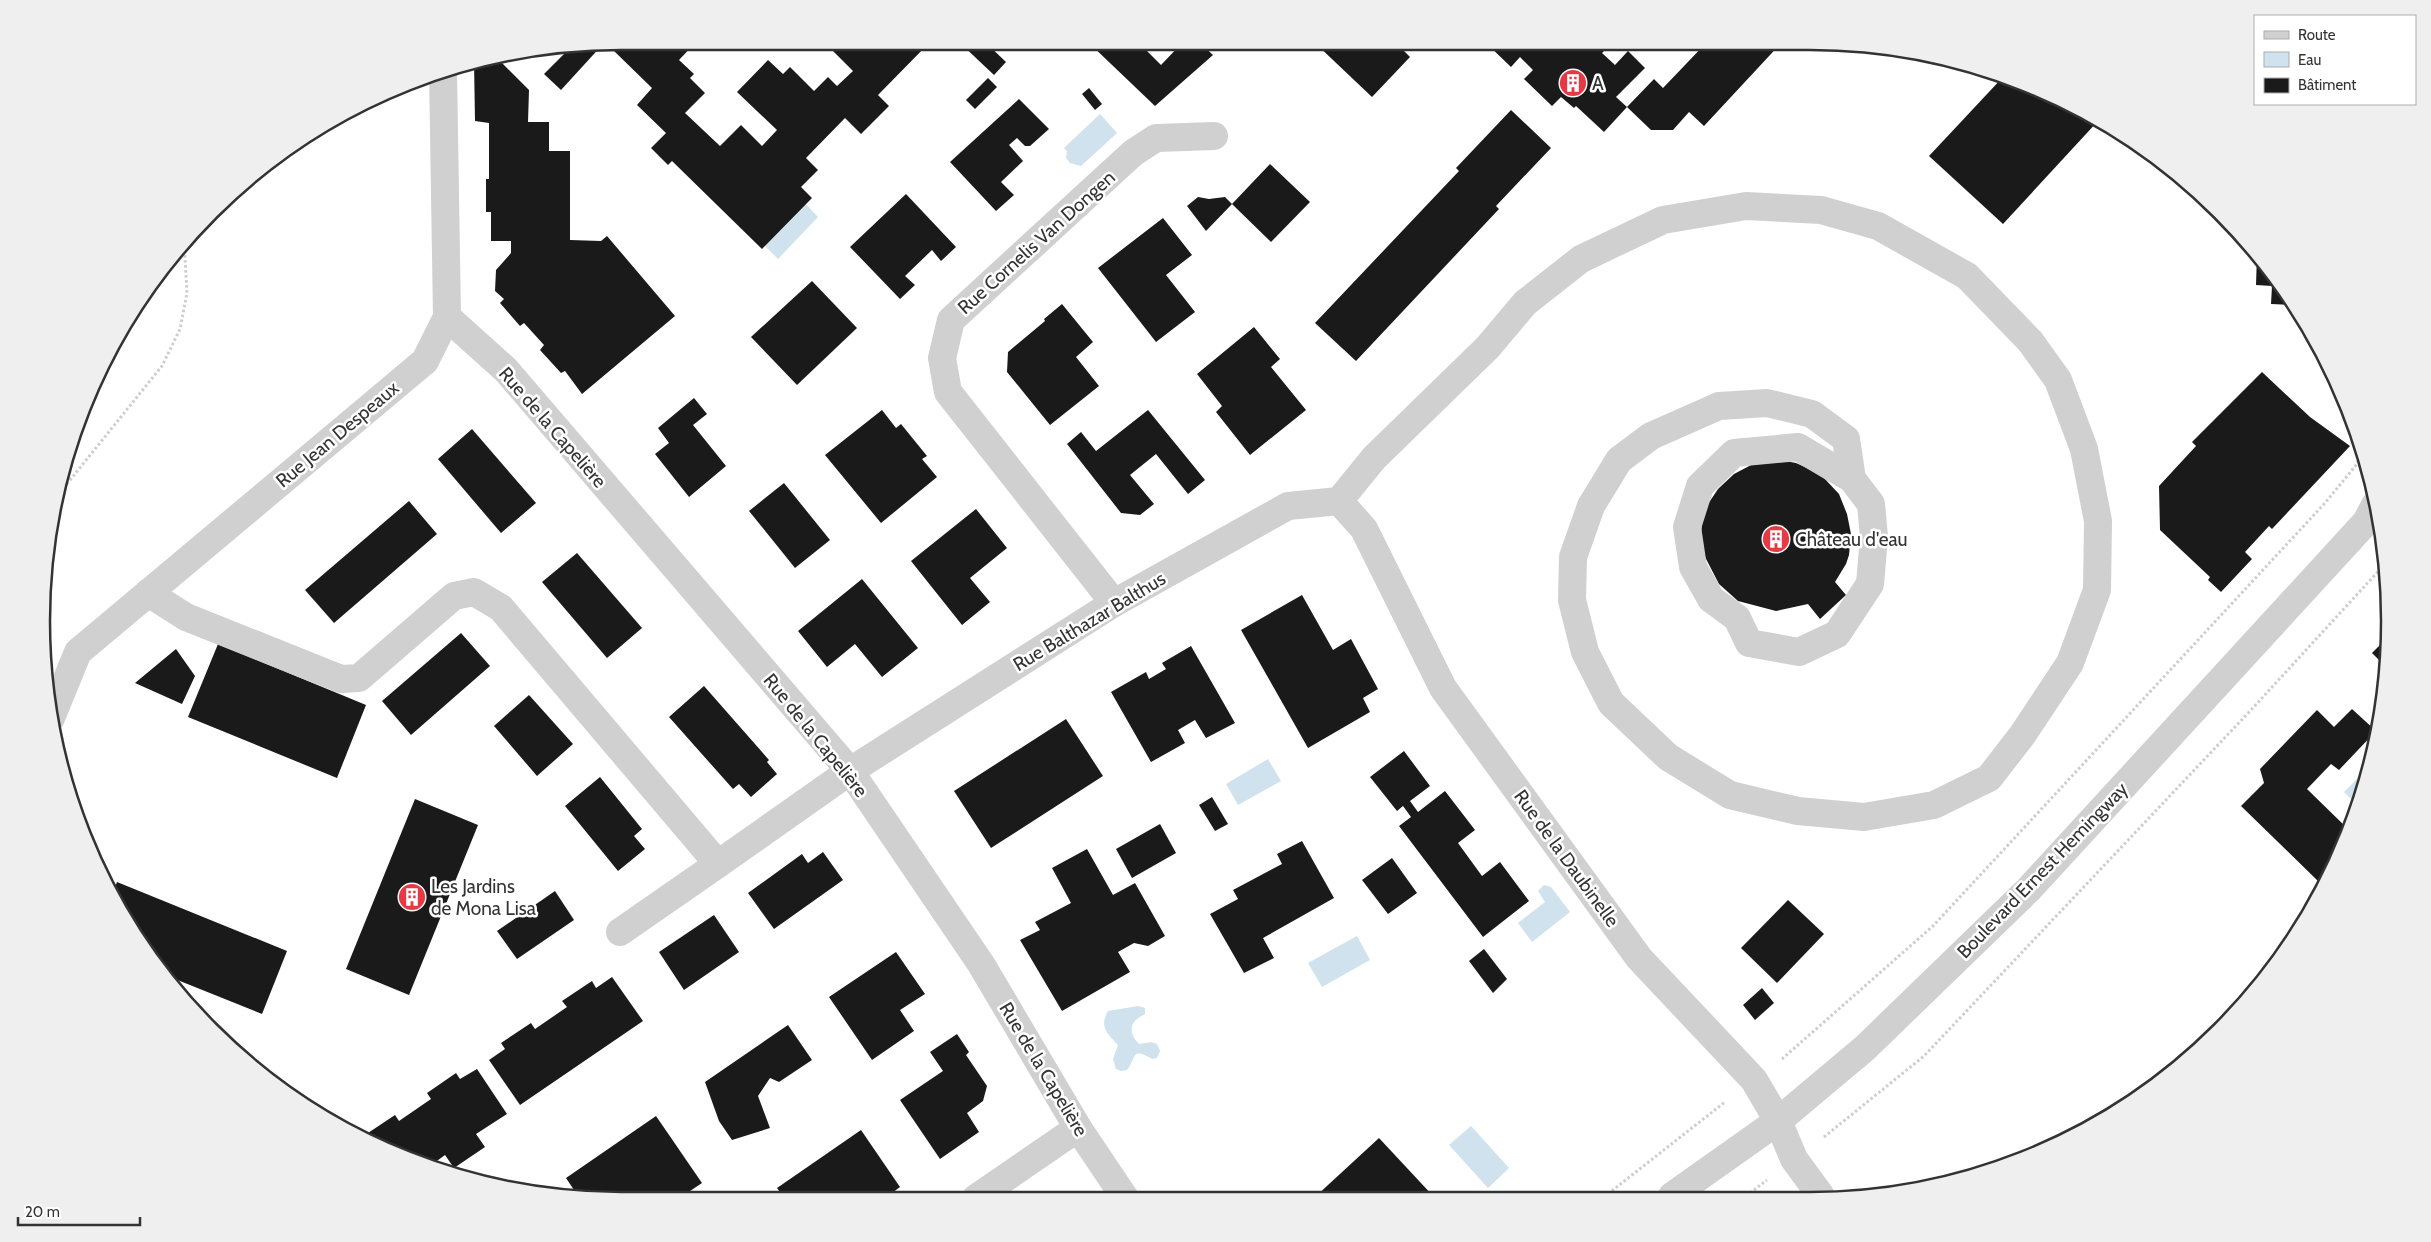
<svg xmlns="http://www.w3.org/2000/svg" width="2431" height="1242" font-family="Cabin,sans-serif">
<rect width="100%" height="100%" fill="#fff"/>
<g fill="#cfe2ee">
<path d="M 1100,114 L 1117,133 L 1081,166 L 1070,163 L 1066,158 L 1067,151 L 1064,148 Z"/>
<path d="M 803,201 L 818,217 L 778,259 L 762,243 Z"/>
<path d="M 1268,759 L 1281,781 L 1238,805 L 1226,784 Z"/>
<path d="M 2371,765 L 2370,771 L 2357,805 L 2344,792 Z"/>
<path d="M 1544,885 L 1551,887 L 1570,912 L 1532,942 L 1518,923 L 1545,902 L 1538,891 Z"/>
<path d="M 1357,936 L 1370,960 L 1322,987 L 1308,963 Z"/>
<path d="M 1138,1006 L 1145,1008 L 1145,1014 C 1130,1021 1127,1032 1139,1044 L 1151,1042 L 1157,1044 L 1160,1051 L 1157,1058 L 1152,1059 C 1131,1047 1137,1057 1127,1070 L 1121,1071 L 1116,1069 L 1113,1059 L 1118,1045 C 1107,1033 1099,1027 1108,1011 Z"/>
<path d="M 1471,1126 L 1509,1168 L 1488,1188 L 1449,1145 Z"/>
</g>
<g fill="#1a1a1a">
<path d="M 622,41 L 697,41 L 679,60 L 694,74 L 690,78 L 705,93 L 685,113 L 720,146 L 741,125 L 762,146 L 777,130 L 737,92 L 768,60 L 783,74 L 790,67 L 814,91 L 828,77 L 837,86 L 853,71 L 823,41 L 854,41 L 857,45 L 860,41 L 930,42 L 878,95 L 889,106 L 861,134 L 845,118 L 806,158 L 818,170 L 801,187 L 812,198 L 762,249 L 672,161 L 668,165 L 651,148 L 666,133 L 637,105 L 652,88 L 613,50 Z"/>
<path d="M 959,42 L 985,42 L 1006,62 L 994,75 Z"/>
<path d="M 1088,42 L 1148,42 L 1143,47 L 1161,65 L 1183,42 L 1199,42 L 1213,55 L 1155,106 Z"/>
<path d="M 1314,42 L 1395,42 L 1410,57 L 1372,97 Z"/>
<path d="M 1485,42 L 1609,42 L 1611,44 L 1602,53 L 1615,65 L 1628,51 L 1645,68 L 1616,97 L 1627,107 L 1654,79 L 1663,88 L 1707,42 L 1782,42 L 1704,126 L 1689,112 L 1673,130 L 1651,130 L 1627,107 L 1604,132 L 1576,106 L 1574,108 L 1561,97 L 1552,106 L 1524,79 L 1533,70 L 1520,57 L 1511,67 Z"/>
<path d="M 604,43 L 561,90 L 544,74 L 572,46 Z"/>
<path d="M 495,56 L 529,90 L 528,122 L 549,122 L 549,151 L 570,151 L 570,240 L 601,241 L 607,236 L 675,316 L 582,394 L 565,371 L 561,373 L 540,350 L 544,345 L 524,323 L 520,326 L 500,303 L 504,299 L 495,291 L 496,270 L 511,253 L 511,241 L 491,241 L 491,212 L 486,212 L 486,179 L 489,179 L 489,123 L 475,121 L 474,61 Z"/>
<path d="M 2003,77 L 2066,101 L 2098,121 L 2003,224 L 1929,156 Z"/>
<path d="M 988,78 L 997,87 L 975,109 L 966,100 Z"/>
<path d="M 1089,88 L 1102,104 L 1095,110 L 1082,94 Z"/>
<path d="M 1019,99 L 1049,129 L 1030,146 L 1025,146 L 1017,138 L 1009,145 L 1023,161 L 1001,182 L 1014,195 L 996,211 L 950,162 Z"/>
<path d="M 1511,110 L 1551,148 L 1496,206 L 1499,209 L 1356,361 L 1315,323 L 1459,171 L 1456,168 Z"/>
<path d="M 1270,164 L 1310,202 L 1271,242 L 1232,204 Z"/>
<path d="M 906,194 L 956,247 L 941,261 L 932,250 L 905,276 L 915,285 L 900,299 L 850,247 Z"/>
<path d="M 1198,197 L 1209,199 L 1225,197 L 1232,204 L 1206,231 L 1187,206 Z"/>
<path d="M 1163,218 L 1192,255 L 1166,275 L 1195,312 L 1156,342 L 1098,268 Z"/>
<path d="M 2257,254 L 2267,268 L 2293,305 L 2271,304 L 2272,286 L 2256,285 Z"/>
<path d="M 812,281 L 857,328 L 797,385 L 751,337 Z"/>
<path d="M 1062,304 L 1093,342 L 1076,357 L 1099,386 L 1050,425 L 1007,372 L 1008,352 L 1045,321 L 1044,319 Z"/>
<path d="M 1254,327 L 1280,359 L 1271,367 L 1306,410 L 1250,455 L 1216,412 L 1222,406 L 1197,374 Z"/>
<path d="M 2262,372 L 2310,417 L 2350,446 L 2272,529 L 2269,526 L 2245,552 L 2252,559 L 2221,592 L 2208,580 L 2210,577 L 2160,530 L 2159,486 L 2196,446 L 2192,442 Z"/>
<path d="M 694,398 L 707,414 L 693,425 L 726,466 L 689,497 L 655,454 L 669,443 L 658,428 Z"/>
<path d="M 882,410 L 896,428 L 901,424 L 927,456 L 922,459 L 937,477 L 881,523 L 825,455 Z"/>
<path d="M 1148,410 L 1205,480 L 1188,494 L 1156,454 L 1130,475 L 1154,504 L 1140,515 L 1121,513 L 1067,444 L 1081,432 L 1096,451 Z"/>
<path d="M 472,429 L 536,503 L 501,533 L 438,459 Z"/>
<path d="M 1785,461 L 1796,463 L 1816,472 L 1824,478 L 1839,494 L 1847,514 L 1851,534 L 1849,555 L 1846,564 L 1835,582 L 1846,595 L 1820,619 L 1808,604 L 1776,611 L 1738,601 L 1719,584 L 1704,555 L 1701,534 L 1702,523 L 1708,504 L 1718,489 L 1734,474 L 1753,464 Z"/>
<path d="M 784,483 L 830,540 L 795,568 L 749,511 Z"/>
<path d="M 409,501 L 437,534 L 334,623 L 305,590 Z"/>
<path d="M 976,509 L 1007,548 L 970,578 L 990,602 L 962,625 L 911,561 Z"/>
<path d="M 577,553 L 642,628 L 607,658 L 542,582 Z"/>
<path d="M 862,579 L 918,648 L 882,677 L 855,644 L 827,667 L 798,631 Z"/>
<path d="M 1302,595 L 1333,650 L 1351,639 L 1378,689 L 1363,698 L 1370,712 L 1308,748 L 1241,630 Z"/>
<path d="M 461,633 L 490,666 L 411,735 L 382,701 Z"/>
<path d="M 2388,637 L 2389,659 L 2387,668 L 2372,653 Z"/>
<path d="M 218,644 L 366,705 L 337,778 L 188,717 Z"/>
<path d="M 1191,646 L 1235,723 L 1206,738 L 1195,720 L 1178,730 L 1185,743 L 1151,762 L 1111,692 L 1146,672 L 1149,679 L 1166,669 L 1162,663 Z"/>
<path d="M 176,649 L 195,676 L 182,704 L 135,683 Z"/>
<path d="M 704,686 L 769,760 L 767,762 L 777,774 L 751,797 L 739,784 L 733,789 L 669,717 Z"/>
<path d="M 529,695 L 573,744 L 537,776 L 494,726 Z"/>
<path d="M 2352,709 L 2376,731 L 2339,770 L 2331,764 L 2307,789 L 2348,829 L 2334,866 L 2319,882 L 2241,806 L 2264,783 L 2260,769 L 2317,710 L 2334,727 Z"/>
<path d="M 1066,719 L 1103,776 L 991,848 L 954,791 Z"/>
<path d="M 1404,751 L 1430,786 L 1410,801 L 1418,812 L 1445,791 L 1475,830 L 1458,843 L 1482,876 L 1500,862 L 1529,901 L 1483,937 L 1399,826 L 1411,817 L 1403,806 L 1397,811 L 1370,777 Z"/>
<path d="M 600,777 L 642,829 L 634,836 L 645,849 L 618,871 L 565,806 Z"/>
<path d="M 1212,797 L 1228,824 L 1215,831 L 1199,805 Z"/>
<path d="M 415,799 L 478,825 L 409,995 L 346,969 Z"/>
<path d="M 1160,824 L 1176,853 L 1132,878 L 1116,849 Z"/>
<path d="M 1302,841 L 1334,898 L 1263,938 L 1274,958 L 1244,973 L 1210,914 L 1238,899 L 1233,890 L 1282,864 L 1277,854 Z"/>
<path d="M 1087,849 L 1113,895 L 1135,883 L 1165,936 L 1148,946 L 1134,943 L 1118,952 L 1130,972 L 1062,1011 L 1020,940 L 1040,930 L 1035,922 L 1071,903 L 1052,868 Z"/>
<path d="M 823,852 L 843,880 L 774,929 L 748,893 L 802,854 L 808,863 Z"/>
<path d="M 1392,858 L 1417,893 L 1388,914 L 1362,880 Z"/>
<path d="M 117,882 L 287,951 L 262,1014 L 160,973 L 112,895 Z"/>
<path d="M 555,891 L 574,920 L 517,959 L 497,931 Z"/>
<path d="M 1788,900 L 1824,934 L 1777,983 L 1741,948 Z"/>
<path d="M 714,915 L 739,952 L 684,990 L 659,952 Z"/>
<path d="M 1484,949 L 1507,979 L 1493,993 L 1469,961 Z"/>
<path d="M 896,952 L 925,994 L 900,1010 L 914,1031 L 872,1060 L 829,997 Z"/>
<path d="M 612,977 L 643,1021 L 520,1105 L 489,1060 L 505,1049 L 501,1043 L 531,1023 L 535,1029 L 567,1007 L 562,1001 L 592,981 L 596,988 Z"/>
<path d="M 1762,988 L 1774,1003 L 1755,1020 L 1743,1005 Z"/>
<path d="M 788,1025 L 812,1060 L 779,1082 L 770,1078 L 758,1096 L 770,1128 L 732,1140 L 719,1121 L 705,1082 Z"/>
<path d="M 957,1034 L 969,1052 L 966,1055 L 987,1086 L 983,1101 L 967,1113 L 979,1132 L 940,1159 L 900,1100 L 943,1071 L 930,1052 Z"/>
<path d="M 477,1069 L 507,1114 L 476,1134 L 485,1147 L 454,1168 L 445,1155 L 430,1166 L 368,1142 L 365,1135 L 395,1115 L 399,1121 L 431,1099 L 427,1093 L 456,1073 L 460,1079 Z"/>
<path d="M 656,1116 L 702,1183 L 678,1199 L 580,1199 L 566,1178 Z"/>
<path d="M 861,1130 L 900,1187 L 884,1199 L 785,1199 L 777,1188 Z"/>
<path d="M 1379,1138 L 1434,1197 L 1315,1197 Z"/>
</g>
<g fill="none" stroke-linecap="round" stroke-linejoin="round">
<g stroke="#cdcdcd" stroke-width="3" stroke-dasharray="2.5 2.5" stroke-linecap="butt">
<path d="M 53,505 L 66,485 L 162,366 L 180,329 L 187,293 L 184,240"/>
<path d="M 1782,1059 L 1933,926 L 2325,503 L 2357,464 L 2362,446"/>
<path d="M 1824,1137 L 1924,1056 L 2251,710 L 2385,564"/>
<path d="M 1746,1196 L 1767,1180"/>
<path d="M 1604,1197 L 1725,1102"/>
</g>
<g stroke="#d0d0d0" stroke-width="28">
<path d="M 447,317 L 506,370 L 850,771 L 981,964 L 1078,1128 L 1125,1198"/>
<path d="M 1339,501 L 1374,458 L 1488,347 L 1525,303 L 1581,259 L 1663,220 L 1746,206 L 1821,210 L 1878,226 L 1967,276 L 2030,341 L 2058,380 L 2084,449 L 2098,521 L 2097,590 L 2070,663 L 2023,734 L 1989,778 L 1934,805 L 1864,817 L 1798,811 L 1730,795 L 1668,757 L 1611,703 L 1585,652 L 1572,600 L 1573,557 L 1591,506 L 1619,460 L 1651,436 L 1719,406 L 1767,403 L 1812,414 L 1846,439 L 1852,479 L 1871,504 L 1874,537 L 1870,584 L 1837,634 L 1799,652 L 1749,643 L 1737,618 L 1711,599 L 1693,567 L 1687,527 L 1700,486 L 1734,453 L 1798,447 L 1852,479"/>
<path d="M 1339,501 L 1364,529 L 1443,688 L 1639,958 L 1754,1080 L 1778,1121 L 1794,1159 L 1821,1196"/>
<path d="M 148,593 L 186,617 L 341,679 L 359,678 L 454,596 L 474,592 L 501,608 L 718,864 L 850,771 L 1114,603 L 1288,506 L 1339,501"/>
<path d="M 1114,603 L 948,392 L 942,358 L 951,320 L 1133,153 L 1156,138 L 1214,136"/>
<path d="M 51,718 L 78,652 L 425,361 L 447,317 L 443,70"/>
<path d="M 620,932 L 718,864"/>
<path d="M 1672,1196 L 1778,1121 L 1865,1048 L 2029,889 L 2366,522 L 2375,505"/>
<path d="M 976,1198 L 1078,1128"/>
</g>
</g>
<defs>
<symbol id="building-disc" viewBox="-11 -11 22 22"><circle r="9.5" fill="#e63946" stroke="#fff"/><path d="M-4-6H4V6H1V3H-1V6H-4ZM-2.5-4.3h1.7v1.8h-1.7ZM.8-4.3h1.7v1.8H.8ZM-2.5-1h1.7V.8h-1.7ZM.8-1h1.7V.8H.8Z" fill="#fff"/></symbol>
</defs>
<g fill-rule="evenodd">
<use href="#building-disc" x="1557" y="67" width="32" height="32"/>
<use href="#building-disc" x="1760" y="523" width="32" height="32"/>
<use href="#building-disc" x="396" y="881" width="32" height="32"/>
</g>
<g text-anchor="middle" stroke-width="5" stroke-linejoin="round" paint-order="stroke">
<g font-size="19" fill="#333" stroke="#fff" text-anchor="start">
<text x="1592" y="90">A</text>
<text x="1795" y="546">Château d'eau</text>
<text x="431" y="893">Les Jardins<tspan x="431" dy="22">de Mona Lisa</tspan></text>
</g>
<g font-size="19" fill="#333" stroke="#fff">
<text transform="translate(1036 242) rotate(-42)" y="7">Rue Cornelis Van Dongen</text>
<text transform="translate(553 427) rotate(49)" y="7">Rue de la Capelière</text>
<text transform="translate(337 434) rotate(-40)" y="7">Rue Jean Despeaux</text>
<text transform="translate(1089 621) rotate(-31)" y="7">Rue Balthazar Balthus</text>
<text transform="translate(816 735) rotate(51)" y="7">Rue de la Capelière</text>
<text transform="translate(1567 858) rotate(54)" y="7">Rue de la Daubinelle</text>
<text transform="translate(2042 870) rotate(-46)" y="7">Boulevard Ernest Hemingway</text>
<text transform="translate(1044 1069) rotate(59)" y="7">Rue de la Capelière</text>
</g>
</g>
<path d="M0 0H2431V1242H0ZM621 50H1810A571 571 0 0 1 2381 621V621A571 571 0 0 1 1810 1192H621A571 571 0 0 1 50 621V621A571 571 0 0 1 621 50Z" fill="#efefef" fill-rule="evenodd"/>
<path fill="none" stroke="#333" stroke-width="2.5" d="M621 50H1810A571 571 0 0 1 2381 621V621A571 571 0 0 1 1810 1192H621A571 571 0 0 1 50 621V621A571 571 0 0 1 621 50Z"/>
<rect x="2254" y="15" width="162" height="90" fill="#ffffff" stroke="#adadad"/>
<rect x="2264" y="31" width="25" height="8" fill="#d0d0d0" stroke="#adadad"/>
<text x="2298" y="40" font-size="15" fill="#333333">Route</text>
<rect x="2264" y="52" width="25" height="15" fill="#cfe2ee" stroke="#adadad"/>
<text x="2298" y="65" font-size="15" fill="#333333">Eau</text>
<rect x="2264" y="78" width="25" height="15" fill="#1a1a1a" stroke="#adadad"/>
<text x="2298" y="90" font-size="15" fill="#333333">Bâtiment</text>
<path d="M18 1217v8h122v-8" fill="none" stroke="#333333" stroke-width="2.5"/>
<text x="25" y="1217" font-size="15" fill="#333333" stroke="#ffffff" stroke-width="4" paint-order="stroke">20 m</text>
</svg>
